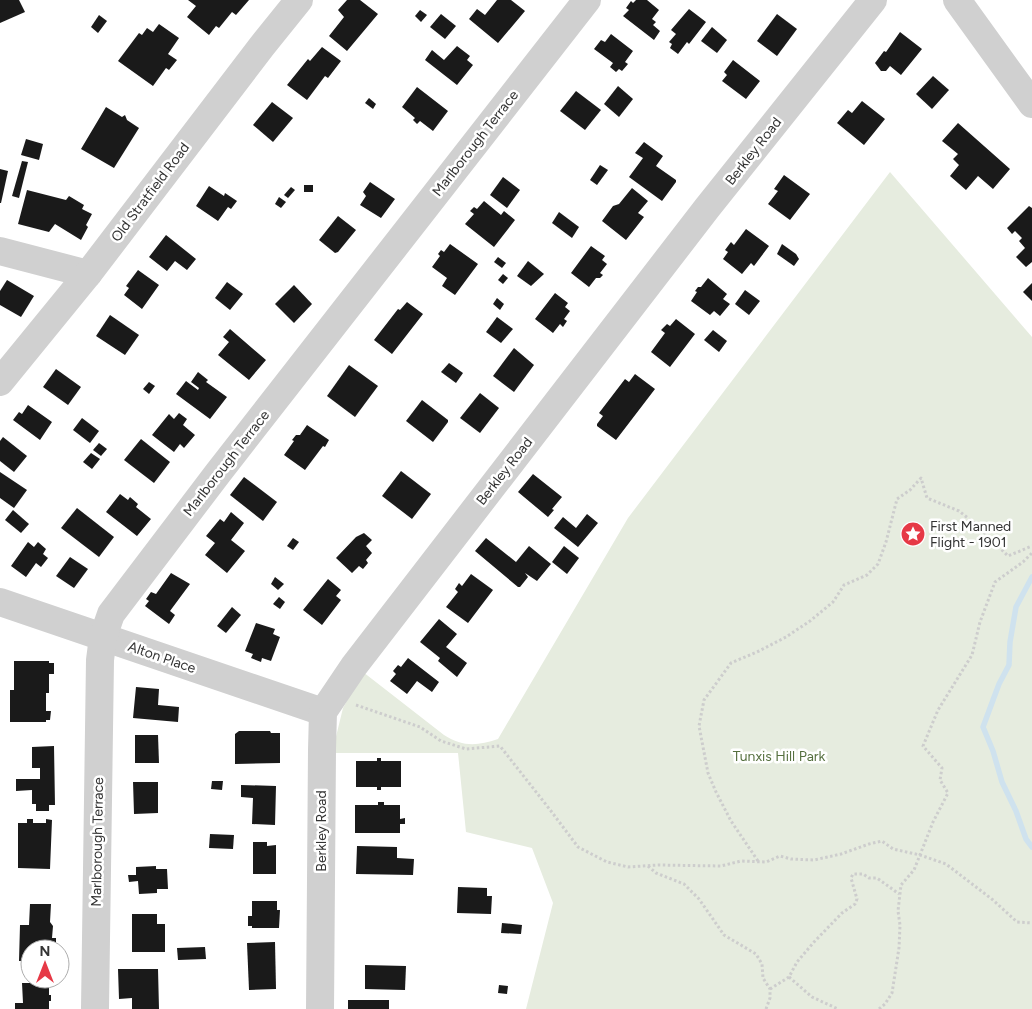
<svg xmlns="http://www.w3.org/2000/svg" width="1032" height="1009" font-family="Figtree,sans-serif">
<rect width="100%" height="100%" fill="#fff"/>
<path fill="#e6ecdf" d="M 890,172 L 1032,337 L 1032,1009 L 526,1009 L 553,903 L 532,848 L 466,832 L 458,753 L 332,753 L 343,708 L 363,672 L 444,735 C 463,747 477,746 498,739 L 628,518 Z"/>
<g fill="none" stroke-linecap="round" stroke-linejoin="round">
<path stroke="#cfe2ee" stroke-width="5.5" d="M 1032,577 L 1016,607 L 1010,642 L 1009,665 L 999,684 L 983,727 L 993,751 L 1002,782 L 1016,811 L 1026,839 L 1032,847"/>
</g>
<g fill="#1a1a1a">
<path d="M 0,0 L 19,0 L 25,12 L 0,23 Z"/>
<path d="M 188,0 L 249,0 L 236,15 L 232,12 L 219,28 L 216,26 L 209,35 L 187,17 L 196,6 Z"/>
<path d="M 347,0 L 360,0 L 378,14 L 347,51 L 329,36 L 344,17 L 338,10 Z"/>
<path d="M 497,0 L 511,0 L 525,11 L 498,43 L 469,19 L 477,9 L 485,15 Z"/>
<path d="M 636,0 L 647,0 L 659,10 L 652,19 L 656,22 L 653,25 L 660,31 L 654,40 L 623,16 L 629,10 L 626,8 L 631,1 L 633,3 Z"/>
<path d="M 689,9 L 706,22 L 689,44 L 687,42 L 678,54 L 670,48 L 672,44 L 669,42 L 676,34 L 671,30 Z"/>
<path d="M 420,10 L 427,15 L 421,22 L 415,16 Z"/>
<path d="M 441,14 L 456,26 L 445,39 L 430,27 Z"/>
<path d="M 777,14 L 797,29 L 777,56 L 757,41 Z"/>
<path d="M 99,15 L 107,21 L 98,33 L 91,27 Z"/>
<path d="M 159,24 L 179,38 L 168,54 L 177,60 L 169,70 L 166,68 L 153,86 L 118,61 L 139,33 L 142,35 L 147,28 L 153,32 Z"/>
<path d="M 712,27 L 727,40 L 717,53 L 701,41 Z"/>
<path d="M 900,32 L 922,49 L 901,75 L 890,66 L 886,71 L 881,71 L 875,63 L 884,51 L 886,52 Z"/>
<path d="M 611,34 L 633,51 L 625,62 L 628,64 L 622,71 L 619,69 L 616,72 L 610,67 L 613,63 L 594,49 L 601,40 L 605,42 Z"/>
<path d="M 457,46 L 470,56 L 467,60 L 473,65 L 457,85 L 425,60 L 432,50 L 444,60 Z"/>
<path d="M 322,47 L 341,61 L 328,78 L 325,76 L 307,100 L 287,85 L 308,59 L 310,61 Z"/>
<path d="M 733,60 L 760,81 L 746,99 L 722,81 L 727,75 L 724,72 Z"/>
<path d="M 933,76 L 949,90 L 932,109 L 916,94 Z"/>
<path d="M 618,86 L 633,99 L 619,117 L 604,104 Z"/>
<path d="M 417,87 L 448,111 L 433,131 L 420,121 L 417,124 L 413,120 L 415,118 L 402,107 Z"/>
<path d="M 576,91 L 601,110 L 585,130 L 560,111 Z"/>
<path d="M 369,98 L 376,104 L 373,109 L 365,103 Z"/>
<path d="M 862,101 L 885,119 L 864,145 L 837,123 L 848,110 L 852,113 Z"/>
<path d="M 272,102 L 293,118 L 273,142 L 253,125 Z"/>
<path d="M 106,107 L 122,117 L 125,115 L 127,120 L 139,128 L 114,168 L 81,149 Z"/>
<path d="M 958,123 L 1010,169 L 993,189 L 978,176 L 966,190 L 950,176 L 959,165 L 953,159 L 958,154 L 942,141 Z"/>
<path d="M 26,139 L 43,144 L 39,160 L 21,155 Z"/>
<path d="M 644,142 L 663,156 L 656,166 L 676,180 L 676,182 L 662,201 L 629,177 L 643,158 L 635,153 Z"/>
<path d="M 22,161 L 28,162 L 19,198 L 12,196 Z"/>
<path d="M 600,165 L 608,170 L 597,185 L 590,180 Z"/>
<path d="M 0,169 L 8,171 L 1,203 L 0,203 Z"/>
<path d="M 784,175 L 810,194 L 790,220 L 768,204 L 778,191 L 774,189 Z"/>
<path d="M 503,177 L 520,190 L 507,208 L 490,195 Z"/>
<path d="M 370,182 L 395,199 L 381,218 L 360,205 L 366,196 L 363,192 Z"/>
<rect x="304" y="185" width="9" height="7"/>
<path d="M 209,186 L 224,196 L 225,193 L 237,201 L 231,209 L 228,207 L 218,221 L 196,206 Z"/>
<path d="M 291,187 L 295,190 L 288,198 L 284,195 Z"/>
<path d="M 632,188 L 648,201 L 638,213 L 644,217 L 626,240 L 602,221 L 613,206 L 619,204 Z"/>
<path d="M 27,190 L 66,200 L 69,196 L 84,205 L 82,209 L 92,214 L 86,225 L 88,227 L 81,240 L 55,224 L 49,232 L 18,224 Z"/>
<path d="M 279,197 L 286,202 L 281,208 L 275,204 Z"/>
<path d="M 484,201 L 501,215 L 504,211 L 515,220 L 494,247 L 465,224 L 474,214 L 470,211 L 474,207 L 477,209 Z"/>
<path d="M 1029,206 L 1032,208 L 1032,262 L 1026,267 L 1016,257 L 1025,248 L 1019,241 L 1022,238 L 1015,231 L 1012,234 L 1007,228 Z"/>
<path d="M 559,212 L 579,227 L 572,238 L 552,223 Z"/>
<path d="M 338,216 L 356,230 L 338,252 L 335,253 L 319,240 Z"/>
<path d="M 746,229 L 769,246 L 754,266 L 751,263 L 742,274 L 723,259 L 728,252 L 725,250 L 731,242 L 734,245 Z"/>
<path d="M 166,235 L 196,259 L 187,270 L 175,261 L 167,271 L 149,257 Z"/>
<path d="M 450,244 L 478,264 L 455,295 L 442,286 L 447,278 L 432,267 L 440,256 L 438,254 L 441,250 L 444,252 Z"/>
<path d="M 782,244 L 796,254 L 799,259 L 794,266 L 777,254 Z"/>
<path d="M 591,246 L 605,256 L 602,260 L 607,264 L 600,273 L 603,275 L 600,278 L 596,278 L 589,287 L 571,273 Z"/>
<path d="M 498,257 L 506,263 L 502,268 L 494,262 Z"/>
<path d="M 528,261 L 544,274 L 531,286 L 517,276 Z"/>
<path d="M 138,270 L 159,285 L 142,309 L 124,295 L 129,288 L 126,286 Z"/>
<path d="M 503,274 L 508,278 L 503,284 L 498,280 Z"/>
<path d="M 708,278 L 727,294 L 723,299 L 730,304 L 720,316 L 714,311 L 710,315 L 691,301 L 697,292 L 695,291 L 698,287 L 701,287 Z"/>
<path d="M 7,280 L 34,296 L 21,317 L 0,305 L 0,291 Z"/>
<path d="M 227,282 L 243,294 L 230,310 L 215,298 Z"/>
<path d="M 1032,283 L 1032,301 L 1023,292 Z"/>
<path d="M 294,285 L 312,304 L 294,323 L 275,304 Z"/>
<path d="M 745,290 L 760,301 L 749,315 L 735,304 Z"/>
<path d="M 555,293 L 568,303 L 565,307 L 570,311 L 564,319 L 567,321 L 563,327 L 560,324 L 553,333 L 535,319 Z"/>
<path d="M 497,298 L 504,304 L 500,310 L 493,304 Z"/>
<path d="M 407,302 L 423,314 L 392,354 L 374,340 L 398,309 L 400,310 Z"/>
<path d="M 110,315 L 139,335 L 125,355 L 96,336 Z"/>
<path d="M 497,317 L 513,329 L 501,343 L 486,332 Z"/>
<path d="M 676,319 L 695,334 L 670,367 L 651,352 L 665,333 L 661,330 L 667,324 L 670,326 Z"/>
<path d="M 230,329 L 266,360 L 249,380 L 218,355 L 229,342 L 223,337 Z"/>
<path d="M 713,330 L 727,341 L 719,352 L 704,340 Z"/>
<path d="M 514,348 L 534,365 L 514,392 L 493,376 Z"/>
<path d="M 449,363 L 463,373 L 456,383 L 441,372 Z"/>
<path d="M 349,365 L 378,386 L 355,417 L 327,396 Z"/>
<path d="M 56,369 L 81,387 L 68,405 L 43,387 Z"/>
<path d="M 198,372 L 208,380 L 206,382 L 227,397 L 210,419 L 176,394 L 186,381 L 198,390 L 199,388 L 191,382 Z"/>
<path d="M 635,374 L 655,389 L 616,440 L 597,426 L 597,424 L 603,416 L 599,413 L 625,379 L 629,382 Z"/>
<path d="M 149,382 L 155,386 L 149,394 L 143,389 Z"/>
<path d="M 480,393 L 499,408 L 480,433 L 460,418 Z"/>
<path d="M 422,400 L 448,420 L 448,422 L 433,442 L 406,421 Z"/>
<path d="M 28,405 L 52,422 L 40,440 L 13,420 L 19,412 L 22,414 Z"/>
<path d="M 179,413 L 187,419 L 183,425 L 195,435 L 184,448 L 180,444 L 174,452 L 152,435 L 169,414 L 174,419 Z"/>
<path d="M 82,418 L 99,431 L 90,443 L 73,430 Z"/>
<path d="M 307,425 L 329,440 L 325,447 L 323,446 L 305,470 L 284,455 L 294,441 L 292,440 L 296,435 L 300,435 Z"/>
<path d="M 3,437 L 27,456 L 14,472 L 0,461 L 0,441 Z"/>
<path d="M 141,439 L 170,462 L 154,483 L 124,460 Z"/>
<path d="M 99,443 L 107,449 L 101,456 L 93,450 Z"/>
<path d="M 91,453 L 100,459 L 92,469 L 83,462 Z"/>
<path d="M 401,471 L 431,494 L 412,519 L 382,496 Z"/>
<path d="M 0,472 L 27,490 L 14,508 L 0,498 Z"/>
<path d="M 533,474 L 562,497 L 552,509 L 554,510 L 548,517 L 518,492 Z"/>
<path d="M 244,477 L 277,502 L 263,521 L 230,495 Z"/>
<path d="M 120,494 L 128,500 L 130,497 L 138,504 L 136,507 L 151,519 L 137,536 L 106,512 Z"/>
<path d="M 77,508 L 114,537 L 99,557 L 61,528 Z"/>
<path d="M 13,510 L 29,524 L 21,533 L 5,520 Z"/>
<path d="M 231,512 L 244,523 L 231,540 L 245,551 L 227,573 L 205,555 L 215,543 L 206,536 L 220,519 L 224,522 Z"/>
<path d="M 587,514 L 598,523 L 578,547 L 554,528 L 563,517 L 576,528 Z"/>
<path d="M 364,533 L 372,540 L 366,546 L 372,553 L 366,560 L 368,563 L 363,569 L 359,566 L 352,573 L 336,558 L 356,537 Z"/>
<path d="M 293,538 L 299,542 L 293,550 L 287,546 Z"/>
<path d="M 486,538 L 516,562 L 529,546 L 551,564 L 537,581 L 525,573 L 528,577 L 520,587 L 518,587 L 475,551 Z"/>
<path d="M 28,542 L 34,547 L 38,542 L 46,549 L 43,554 L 48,558 L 41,567 L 36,563 L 26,577 L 11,566 Z"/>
<path d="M 564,546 L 579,558 L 567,574 L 552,562 Z"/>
<path d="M 70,557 L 88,569 L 74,588 L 56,576 Z"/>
<path d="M 171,573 L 190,584 L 170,611 L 175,615 L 169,624 L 145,606 L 149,601 L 146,599 L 151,592 L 156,594 Z"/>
<path d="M 471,574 L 493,590 L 468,623 L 446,607 L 458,592 L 455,589 L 459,583 L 462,586 Z"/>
<path d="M 275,577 L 284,584 L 278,590 L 271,584 Z"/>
<path d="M 328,579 L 341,590 L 336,596 L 341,600 L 322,625 L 303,610 Z"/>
<path d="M 279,597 L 285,602 L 280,609 L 273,604 Z"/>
<path d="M 232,607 L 241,615 L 226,633 L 217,626 Z"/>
<path d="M 439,619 L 457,634 L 446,647 L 467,663 L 457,677 L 438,661 L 440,658 L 420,642 Z"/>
<path d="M 256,623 L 275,629 L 273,634 L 280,637 L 271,661 L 262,658 L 261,662 L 251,658 L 253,654 L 245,651 Z"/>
<path d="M 408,658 L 439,682 L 432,692 L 417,681 L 407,694 L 390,681 L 396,674 L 393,671 L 398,665 L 401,667 Z"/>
<path d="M 14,661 L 49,661 L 49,663 L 54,663 L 54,674 L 49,674 L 49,693 L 46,693 L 46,711 L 51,711 L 50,720 L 46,720 L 46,722 L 10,722 L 10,690 L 14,690 Z"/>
<path d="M 136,687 L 159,689 L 158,705 L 179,707 L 178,722 L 133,718 Z"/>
<path d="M 239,731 L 270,731 L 271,733 L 280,733 L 280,763 L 235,764 L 235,734 Z"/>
<path d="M 135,735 L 158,735 L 159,763 L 135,763 Z"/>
<path d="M 54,746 L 55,805 L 49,805 L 49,811 L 36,811 L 36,804 L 32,804 L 32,790 L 16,791 L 16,779 L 40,779 L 40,768 L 32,768 L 32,747 Z"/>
<path d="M 377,758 L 381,758 L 381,761 L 401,761 L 401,787 L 381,787 L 381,790 L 377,790 L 377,787 L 356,787 L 356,761 L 377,761 Z"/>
<path d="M 212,781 L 223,781 L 222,790 L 211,789 Z"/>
<path d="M 133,782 L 158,782 L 158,813 L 134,814 Z"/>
<path d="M 241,785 L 276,786 L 275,825 L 252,824 L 253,798 L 241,797 Z"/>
<path d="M 378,802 L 384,802 L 384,805 L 400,805 L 400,819 L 405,818 L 405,824 L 400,824 L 400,833 L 355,833 L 355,805 L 378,805 Z"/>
<path d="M 27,819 L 33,819 L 33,823 L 46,823 L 46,819 L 52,820 L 50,869 L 18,868 L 18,823 L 27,823 Z"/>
<path d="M 210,834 L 234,835 L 233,849 L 209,848 Z"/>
<path d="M 253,842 L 267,842 L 267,846 L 276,845 L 276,874 L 253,874 Z"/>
<path d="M 357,846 L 397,847 L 397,858 L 414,859 L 413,875 L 356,874 Z"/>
<path d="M 156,866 L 156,869 L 167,869 L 168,889 L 157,889 L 157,893 L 139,894 L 138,881 L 129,882 L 128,875 L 136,875 L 136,867 Z"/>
<path d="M 458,887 L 487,888 L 487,896 L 492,896 L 491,914 L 457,913 Z"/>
<path d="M 252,901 L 277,901 L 277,910 L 280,910 L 279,928 L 252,928 L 252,926 L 248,926 L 248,916 L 252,916 Z"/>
<path d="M 30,904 L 51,904 L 50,922 L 53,926 L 52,938 L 56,938 L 56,948 L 30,949 L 30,961 L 19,961 L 20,925 L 29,925 Z"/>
<path d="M 132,914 L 157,914 L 157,924 L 165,924 L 165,952 L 132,952 Z"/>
<path d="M 502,923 L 522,925 L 521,934 L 501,933 Z"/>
<path d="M 275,942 L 276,989 L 249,990 L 247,943 Z"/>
<path d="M 205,947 L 206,959 L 178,960 L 177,948 Z"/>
<path d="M 365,965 L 406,966 L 405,990 L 365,989 Z"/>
<path d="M 118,969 L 158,969 L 159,1009 L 132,1009 L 132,998 L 119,999 Z"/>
<path d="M 22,983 L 49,983 L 49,995 L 51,995 L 51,1001 L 49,1001 L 49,1009 L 15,1009 L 15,1003 L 23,1003 Z"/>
<path d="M 499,985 L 508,986 L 507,994 L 498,993 Z"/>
<rect x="348" y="1000" width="41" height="9"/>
</g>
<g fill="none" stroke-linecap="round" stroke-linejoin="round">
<g stroke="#cdcdcd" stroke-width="3" stroke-dasharray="2.5 2.5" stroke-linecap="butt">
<path d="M 356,705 L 420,727 L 441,741 L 466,749 L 500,746 L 551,811 L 578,847 L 607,862 L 628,867 L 658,865 L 721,866 L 741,861 L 766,862 L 780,856 L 791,859 L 814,860 L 841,854 L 869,844 L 882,841 L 893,849 L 920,855 L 946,864 L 993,900 L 1017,922 L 1032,923"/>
<path d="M 758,861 L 731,821 L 716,792 L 708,773 L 699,726 L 704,700 L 731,663 L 759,651 L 786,637 L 810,621 L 833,602 L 844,585 L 867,575 L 878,564 L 886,542 L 897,499 L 910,490 L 921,478 L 927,498 L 959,511 L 978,526 L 1008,556 L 1032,546"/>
<path d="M 648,866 L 656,873 L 684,884 L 699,899 L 724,935 L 756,954 L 762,964 L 763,978 L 770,989 L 770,998 L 766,1009"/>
<path d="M 789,977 L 812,997 L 838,1009"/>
<path d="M 770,989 L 789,977 L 797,962 L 814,942 L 842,913 L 855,904 L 857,899 L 851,878 L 853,874 L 863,874 L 869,878 L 877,878 L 899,894"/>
<path d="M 879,1009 L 885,1004 L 892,993 L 899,948 L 900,925 L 898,911 L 901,885 L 914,870 L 933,822 L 948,793 L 940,780 L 942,768 L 923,746 L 938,710 L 972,655 L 980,622 L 995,582 L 1023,562 L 1032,553"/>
</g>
<g stroke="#d0d0d0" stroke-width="28">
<path d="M 957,0 L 1032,104"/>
<path d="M 0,251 L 88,274"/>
<path d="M 0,382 L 88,274 L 262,46 L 299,0"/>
<path d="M 0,602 L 323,712"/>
<path d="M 95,1009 L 100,660 L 103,637 L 111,614 L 218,473 L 587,0"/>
<path d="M 320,1009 L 322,750 L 323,712 L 354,666 L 707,208 L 873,0"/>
</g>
</g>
<defs>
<symbol id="sight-disc" viewBox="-11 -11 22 22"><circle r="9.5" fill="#e63946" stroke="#fff"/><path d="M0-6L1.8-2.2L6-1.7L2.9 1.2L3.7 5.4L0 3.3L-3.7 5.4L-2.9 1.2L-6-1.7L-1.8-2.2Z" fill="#fff"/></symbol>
</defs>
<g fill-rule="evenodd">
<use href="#sight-disc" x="899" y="520" width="28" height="28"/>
</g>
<g text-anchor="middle" stroke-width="5" stroke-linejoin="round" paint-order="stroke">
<g font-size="14" fill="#333" stroke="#fff">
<text transform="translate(475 143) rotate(-52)" y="5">Marlborough Terrace</text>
<text transform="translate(753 151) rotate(-52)" y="5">Berkley Road</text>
<text transform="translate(150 192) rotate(-53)" y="5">Old Stratfield Road</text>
<text transform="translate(226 463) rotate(-52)" y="5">Marlborough Terrace</text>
<text transform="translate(504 471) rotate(-52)" y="5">Berkley Road</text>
<text transform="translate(162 657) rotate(19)" y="5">Alton Place</text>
<text transform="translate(321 831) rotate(-90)" y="5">Berkley Road</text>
<text transform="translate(97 842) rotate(-89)" y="5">Marlborough Terrace</text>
</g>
<g font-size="14" fill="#333" stroke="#fff" text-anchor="start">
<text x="930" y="531">First Manned<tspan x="930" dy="16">Flight - 1901</tspan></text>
</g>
<g font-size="14" fill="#56703f" stroke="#fff">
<text x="779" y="761">Tunxis Hill Park</text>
</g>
</g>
<g transform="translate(45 964)"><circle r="24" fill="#ffffff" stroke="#adadad"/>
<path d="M0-4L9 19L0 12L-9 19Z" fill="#e63946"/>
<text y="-8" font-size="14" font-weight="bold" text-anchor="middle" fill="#333333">N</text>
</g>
</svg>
